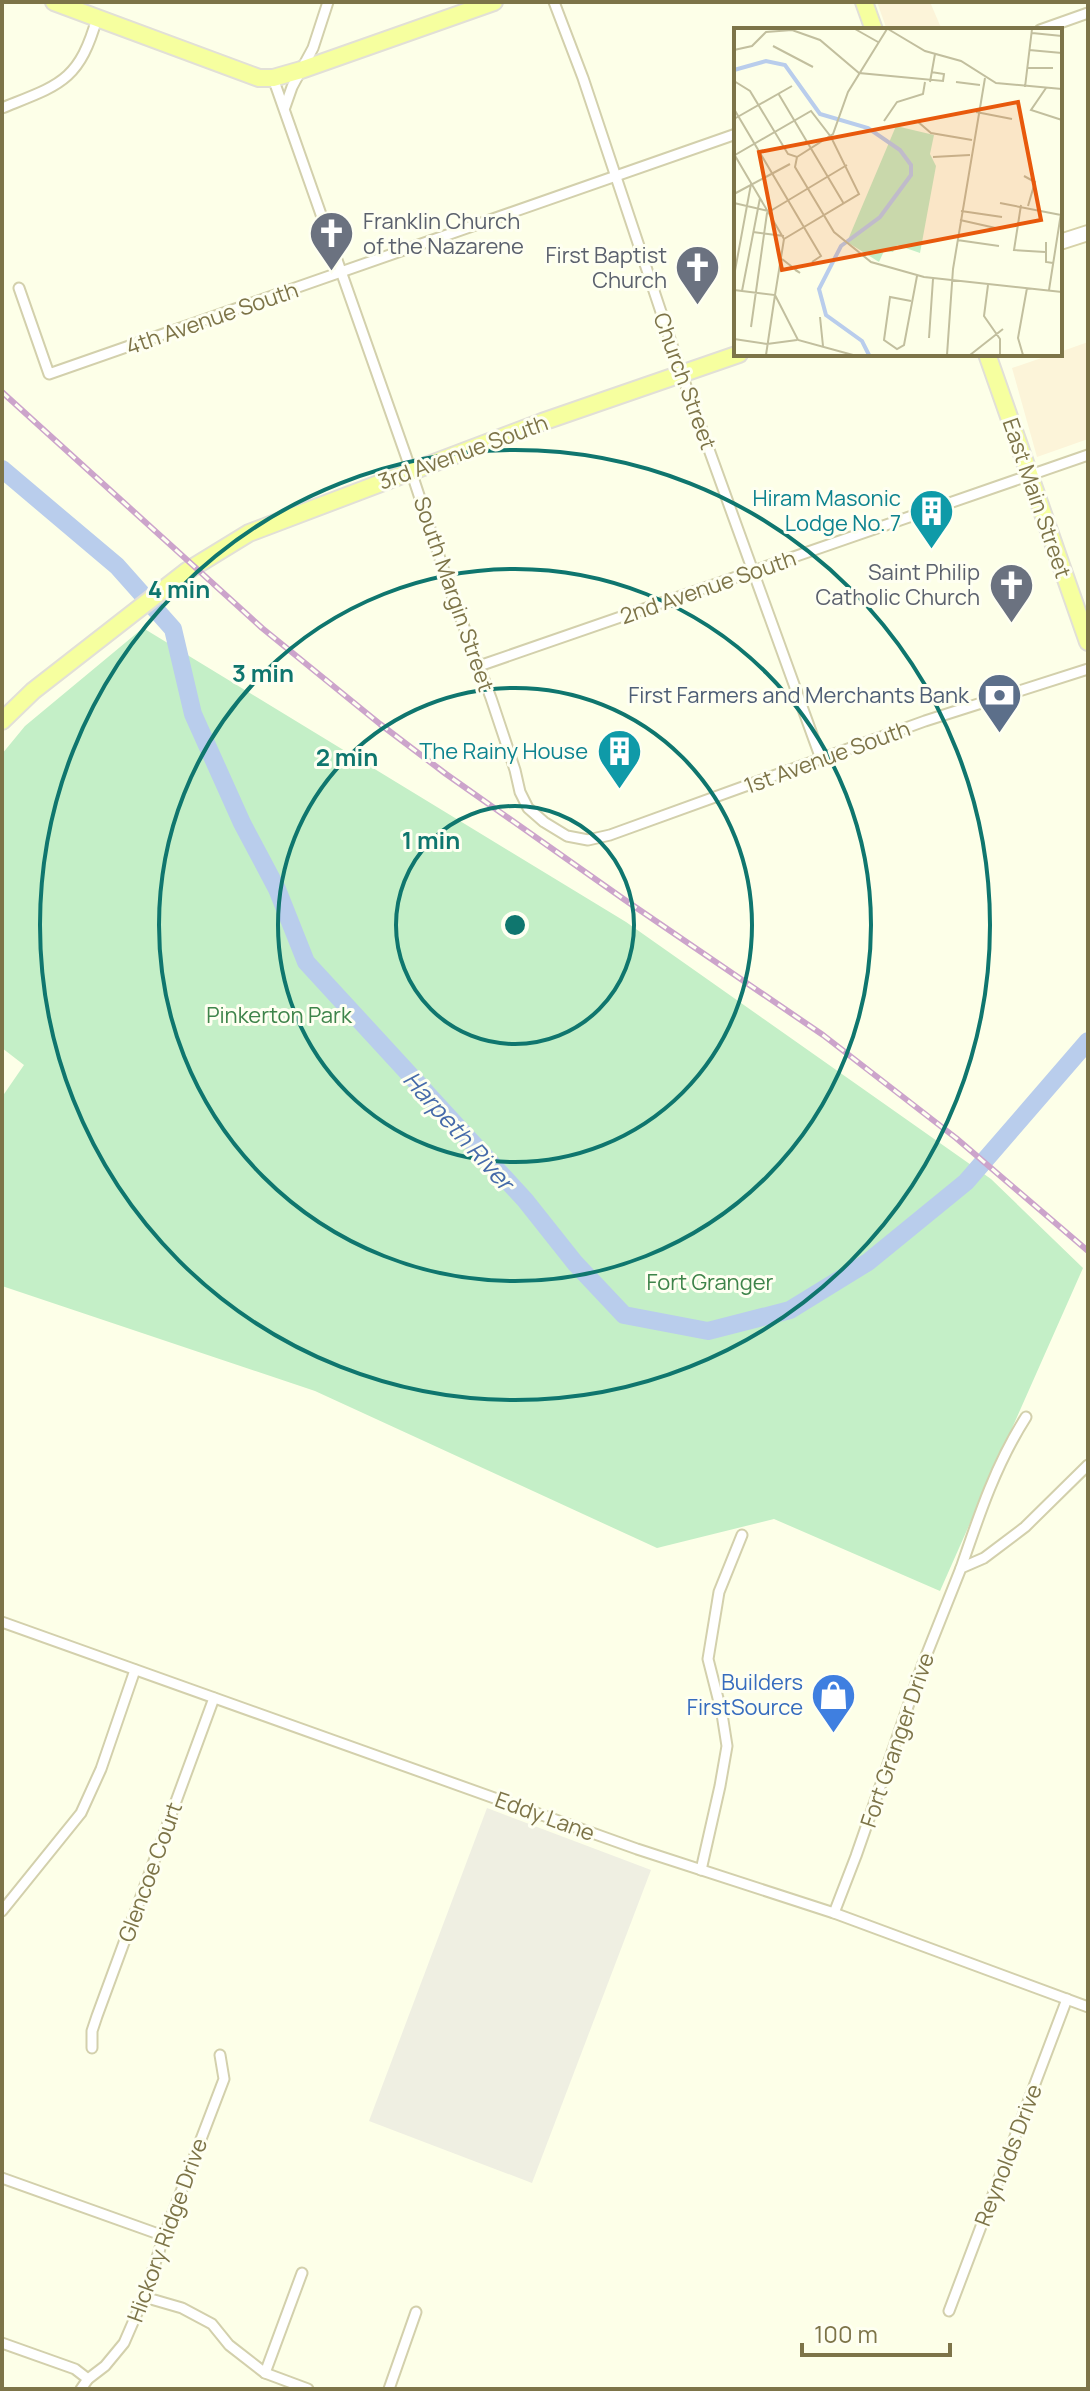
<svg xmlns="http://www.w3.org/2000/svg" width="1090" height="2391" font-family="Manrope,sans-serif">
<rect width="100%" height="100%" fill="#fdffe8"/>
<g fill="#fcf4d9">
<path d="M 877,2 L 930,2 L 942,30 L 887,30 Z"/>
<path d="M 1088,342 L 1088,439 L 1037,457 L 1012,368 L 1053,354 L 1060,354 L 1060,352 Z"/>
</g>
<path fill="#efefe2" d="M 487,1808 L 651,1870 L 532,2183 L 369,2121 Z"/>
<path fill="#c4efc7" d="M 143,628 L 626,922 L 991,1179 L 1083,1268 L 940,1591 L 774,1519 L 657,1548 L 315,1391 L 2,1286 L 2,1097 L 24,1065 L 2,1048 L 2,754 L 25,726 Z"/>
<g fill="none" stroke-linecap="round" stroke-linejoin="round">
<path stroke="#b9cdec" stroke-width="18" d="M 2,469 L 117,566 L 173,629 L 193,714 L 242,823 L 277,889 L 306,962 L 525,1200 L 575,1263 L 624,1315 L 708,1331 L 790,1310 L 868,1262 L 966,1182 L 1088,1041"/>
<defs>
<g id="street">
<path d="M 554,2 L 583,78 L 682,375 L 821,759"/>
<path d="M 1040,30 L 1088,13"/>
<path d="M 273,78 L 406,456 L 453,598 L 491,698 L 515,770 L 520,792 L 528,808 L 544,822 L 567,836 L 588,840 L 610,835 L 925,721 L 1088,669"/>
<path d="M 285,107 L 292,87 L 313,48 L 328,2"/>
<path d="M 2,108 C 59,85 79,82 97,18"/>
<path d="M 19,288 L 49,374 L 736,134"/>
<path d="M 479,666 L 1088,455"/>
<path d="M 961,1568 C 979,1515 996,1464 1026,1417"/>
<path d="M 2,1622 L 637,1849 L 834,1913 L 1088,2007"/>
<path d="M 701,1870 L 720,1786 L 727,1746 L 722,1714 L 708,1659 L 719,1592 L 742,1535"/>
<path d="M 2,1911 L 81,1813 L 101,1769 L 135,1670"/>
<path d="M 834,1913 L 856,1856 L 922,1666 L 961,1568 L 984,1558 L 1025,1527 L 1088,1465"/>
<path d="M 92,2048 L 92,2031 L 97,2016 L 214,1698"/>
<path d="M 2,2178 L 164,2236"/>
<path d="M 144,2297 L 182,2308 L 212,2324 L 229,2345 L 265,2373 L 308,2389"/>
<path d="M 949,2311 L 1067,1999"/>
<path d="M 2,2343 L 75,2369 L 88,2379"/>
<path d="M 265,2373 L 302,2273"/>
<path d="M 81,2389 L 88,2379 L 105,2366 L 124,2343 L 144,2297 L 164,2236 L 224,2079 L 220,2055"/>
<path d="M 389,2389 L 416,2312"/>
</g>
<path id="secondary" d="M 1060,242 L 1088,233"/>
<g id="primary">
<path d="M 54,2 L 259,78 L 273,78 L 301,70 L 494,2"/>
<path d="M 864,2 L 874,30"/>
<path d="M 987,354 L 1088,642"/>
<path d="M 2,721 L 33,691 L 187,571 L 249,533 L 542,422 L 739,354"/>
</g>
</defs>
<use href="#street" stroke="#d3d0ac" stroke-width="13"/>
<use href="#secondary" stroke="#d7d2a9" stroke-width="18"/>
<use href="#primary" stroke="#e2e0d7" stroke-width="20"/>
<use href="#street" stroke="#fff" stroke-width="9"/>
<use href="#secondary" stroke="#fff" stroke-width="14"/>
<use href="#primary" stroke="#f6ff9f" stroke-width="16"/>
<defs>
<path id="rail" d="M 2,392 L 262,628 L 380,724 L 446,774 L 625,900 L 823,1035 L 956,1138 L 1088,1251"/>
</defs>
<use href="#rail" stroke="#cca4cb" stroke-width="6"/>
<use href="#rail" stroke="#fefff1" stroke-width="3" stroke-dasharray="9" stroke-linecap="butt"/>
</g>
<g fill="none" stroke="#0f766e" stroke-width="4">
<circle cx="515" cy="925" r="119"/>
<circle cx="515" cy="925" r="237"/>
<circle cx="515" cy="925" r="356"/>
<circle cx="515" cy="925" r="475"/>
</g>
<defs>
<symbol id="church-pin" viewBox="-11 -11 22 30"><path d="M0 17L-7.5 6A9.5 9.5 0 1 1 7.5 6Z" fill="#6b7280" stroke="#fefff1"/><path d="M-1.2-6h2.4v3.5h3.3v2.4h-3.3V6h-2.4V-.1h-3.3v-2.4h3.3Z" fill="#fff"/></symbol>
<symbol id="building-pin" viewBox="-11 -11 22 30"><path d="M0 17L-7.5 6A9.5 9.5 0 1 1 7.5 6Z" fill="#0f9aa8" stroke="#fefff1"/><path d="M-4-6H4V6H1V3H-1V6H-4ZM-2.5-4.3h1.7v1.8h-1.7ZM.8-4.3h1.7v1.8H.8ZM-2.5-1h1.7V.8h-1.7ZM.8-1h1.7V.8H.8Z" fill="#fff"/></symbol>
<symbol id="bank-pin" viewBox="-11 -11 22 30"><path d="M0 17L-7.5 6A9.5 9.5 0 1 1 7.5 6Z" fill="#5c6f8a" stroke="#fefff1"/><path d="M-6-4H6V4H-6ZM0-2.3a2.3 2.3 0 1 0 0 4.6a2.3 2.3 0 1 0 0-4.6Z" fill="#fff"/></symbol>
<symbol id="shop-pin" viewBox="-11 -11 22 30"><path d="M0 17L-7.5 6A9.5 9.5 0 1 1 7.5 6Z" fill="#3f7fe0" stroke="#fefff1"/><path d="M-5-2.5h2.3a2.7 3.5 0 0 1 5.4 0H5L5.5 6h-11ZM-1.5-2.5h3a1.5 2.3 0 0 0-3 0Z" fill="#fff"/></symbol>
</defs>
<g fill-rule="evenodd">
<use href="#church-pin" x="306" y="208" width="51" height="69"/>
<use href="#church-pin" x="672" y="242" width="51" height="69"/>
<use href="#building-pin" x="906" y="486" width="51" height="69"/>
<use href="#church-pin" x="986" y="560" width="51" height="69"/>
<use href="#bank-pin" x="974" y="670" width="51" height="69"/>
<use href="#building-pin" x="594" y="726" width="51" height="69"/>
<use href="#shop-pin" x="808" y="1670" width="51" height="69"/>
</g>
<g text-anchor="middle" stroke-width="6" stroke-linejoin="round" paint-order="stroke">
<g font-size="22" fill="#5b616d" stroke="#fefff1" text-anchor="end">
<text x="363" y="229" text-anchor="start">Franklin Church<tspan x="363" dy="25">of the Nazarene</tspan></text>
<text x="667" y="263">First Baptist<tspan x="667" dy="25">Church</tspan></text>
<text x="980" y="580">Saint Philip<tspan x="980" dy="25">Catholic Church</tspan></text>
</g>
<g font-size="22" fill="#7d7448" stroke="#fefff1">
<text transform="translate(212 318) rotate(-19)" y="8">4th Avenue South</text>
<text transform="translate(685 381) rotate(70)" y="8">Church Street</text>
<text transform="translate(463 452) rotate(-20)" y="8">3rd Avenue South</text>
<text transform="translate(1037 498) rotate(71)" y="8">East Main Street</text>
<text transform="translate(708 587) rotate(-19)" y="8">2nd Avenue South</text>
<text transform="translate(454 594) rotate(71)" y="8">South Margin Street</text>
<text transform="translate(827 757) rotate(-20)" y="8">1st Avenue South</text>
<text transform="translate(897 1740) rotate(-71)" y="8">Fort Granger Drive</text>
<text transform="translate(545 1816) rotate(20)" y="8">Eddy Lane</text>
<text transform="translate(150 1872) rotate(-70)" y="8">Glencoe Court</text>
<text transform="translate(1008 2155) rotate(-69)" y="8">Reynolds Drive</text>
<text transform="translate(167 2230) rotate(-70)" y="8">Hickory Ridge Drive</text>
</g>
<g font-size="22" fill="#0d838f" stroke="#fefff1" text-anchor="end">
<text x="901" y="506">Hiram Masonic<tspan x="901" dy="25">Lodge No. 7</tspan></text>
<text x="588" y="759">The Rainy House</text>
</g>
<g font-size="22" fill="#4e5e75" stroke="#fefff1" text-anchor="end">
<text x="969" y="703">First Farmers and Merchants Bank</text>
</g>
<g font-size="22" fill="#3e844a" stroke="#fefff1">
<text x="279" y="1023">Pinkerton Park</text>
<text x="710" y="1290">Fort Granger</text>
</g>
<g font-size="22" fill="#366cbe" stroke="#fefff1" text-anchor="end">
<text x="803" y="1690">Builders<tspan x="803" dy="25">FirstSource</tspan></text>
</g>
<g font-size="24" font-style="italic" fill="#466baa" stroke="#fefff1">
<text transform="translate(458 1131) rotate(48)" y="8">Harpeth River</text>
</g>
</g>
<g transform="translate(734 28)">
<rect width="328" height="328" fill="#fdffe8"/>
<path d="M 162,98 L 200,107 L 196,126 L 202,138 L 186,225 L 163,217 L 159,224 L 150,223 L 145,234 L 113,214 Z" fill="#c4efc7"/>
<path fill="none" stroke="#b9cdec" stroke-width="4" d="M 0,42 L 32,33 L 51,37 L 86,86 L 134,100 L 166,122 L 177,137 L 177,147 L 146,189 L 107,218 L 85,261 L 92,287 L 128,313 L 135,327"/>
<path fill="none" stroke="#c2bf9e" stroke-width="2" d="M 121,1 L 144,14M 154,1 L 191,23 L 227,33 L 262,55 L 328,61M 298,5 L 328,8M 39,18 L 79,39M 0,22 L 18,18 L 32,4 L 58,2 L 86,12 L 125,45 L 209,53 L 210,46 L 197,44M 295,22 L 328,25M 293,40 L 319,40M 0,53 L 16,63 L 54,126 L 63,129 L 99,106 L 114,64 L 153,1M 196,54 L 201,26M 222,54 L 246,57M 291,59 L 298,1M 312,60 L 297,82 L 328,92M 44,65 L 110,176M 0,81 L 87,228 L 78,234M 242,84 L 278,91M 0,91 L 58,58M 150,93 L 163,74 L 189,66 L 191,54M 183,93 L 197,105 L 238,112M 0,126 L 50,211 L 41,267 L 64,312 L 119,327M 1,127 L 77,83 L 97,109 L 125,166 L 50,211M 63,129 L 61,139 L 100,204 L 137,234 L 190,249 L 328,264M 199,129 L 236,127M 290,148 L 301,154 L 294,178M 0,166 L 56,136M 0,175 L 34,183M 266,175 L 327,187M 287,177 L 280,222 L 311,224M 227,183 L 268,189M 226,192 L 266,201M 19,204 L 50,208M 223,212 L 265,218M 312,214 L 312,234 L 319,235M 48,231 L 66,245 L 61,242M 0,248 L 17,156M 254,257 L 250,288 L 266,311 L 266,327M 0,262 L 41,267 L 32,327M 315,262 L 328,179M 8,263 L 26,170M 177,273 L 156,269 L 150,312 L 163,321 L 170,317 L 183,248M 86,289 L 89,318M 17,299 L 33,185 L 113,137M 195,310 L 199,251M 0,311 L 33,316 L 63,312M 213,327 L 219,241 L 251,50M 236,327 L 269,301M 289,327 L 284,310 L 293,260"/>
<path fill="#e8590c" fill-opacity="0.15" stroke="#e8590c" stroke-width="4" d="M 284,74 L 307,192 L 48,242 L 25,124 Z"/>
<rect width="328" height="328" fill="none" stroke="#7d7448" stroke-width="4"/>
</g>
<circle cx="515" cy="925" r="12" fill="#0f766e" stroke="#fefff1" stroke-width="4"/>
<g font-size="24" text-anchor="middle" font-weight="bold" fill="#0f766e" stroke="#fefff1" stroke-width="6" stroke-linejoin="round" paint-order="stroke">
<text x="179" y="598">4 min</text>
<text x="263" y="682">3 min</text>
<text x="347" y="766">2 min</text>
<text x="431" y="849">1 min</text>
</g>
<rect width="1090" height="2391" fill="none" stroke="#7d7448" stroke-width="8"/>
<path d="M802 2343v12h148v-12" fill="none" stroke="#7d7448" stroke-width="4"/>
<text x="814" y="2343" font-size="24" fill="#7d7448" stroke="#fefff1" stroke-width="6" paint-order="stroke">100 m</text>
</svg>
